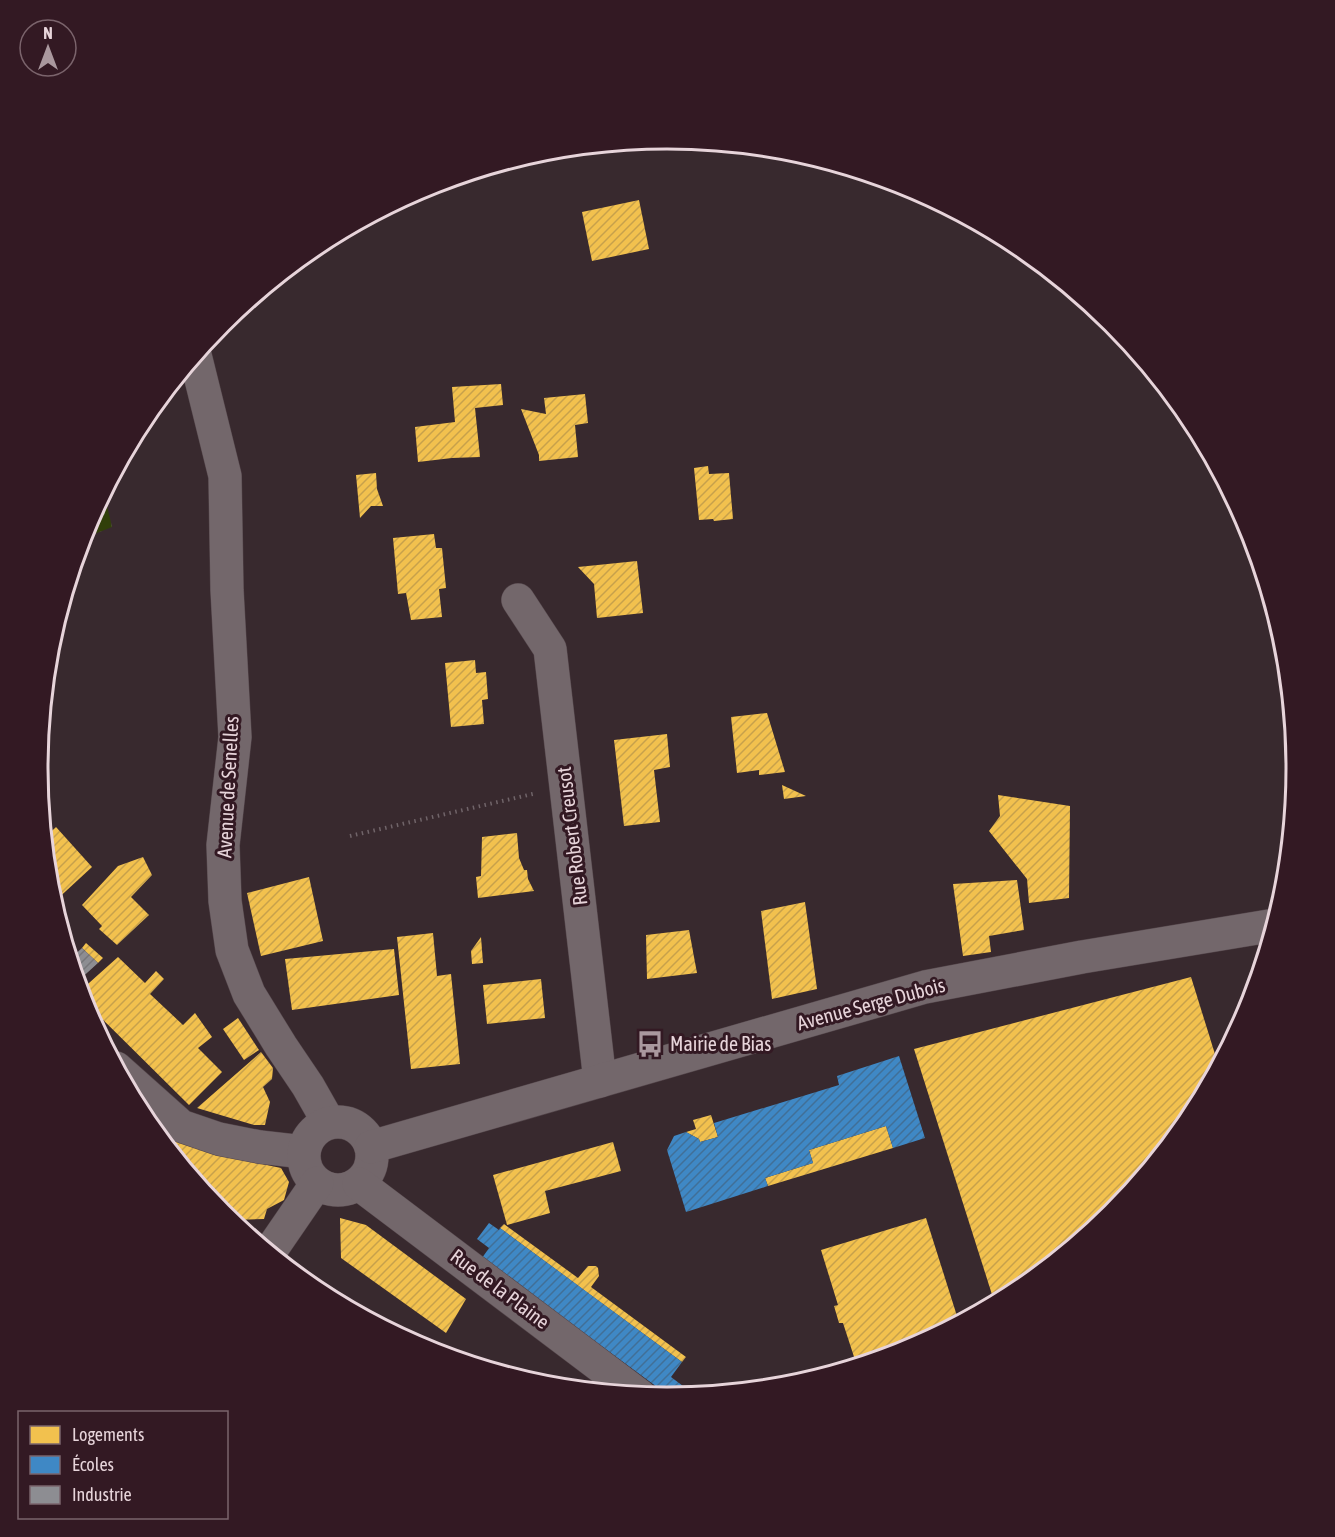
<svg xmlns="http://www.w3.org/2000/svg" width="1335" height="1537" font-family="'Asap Condensed',sans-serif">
<defs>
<pattern id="cemetery-stones" width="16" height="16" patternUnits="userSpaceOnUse" patternTransform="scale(1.5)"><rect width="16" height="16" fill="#313f0a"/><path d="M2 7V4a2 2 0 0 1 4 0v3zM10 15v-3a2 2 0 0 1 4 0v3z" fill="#4f5a2d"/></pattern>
<pattern id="homes-hatch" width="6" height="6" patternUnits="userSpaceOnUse" patternTransform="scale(1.5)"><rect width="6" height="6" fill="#f2c14e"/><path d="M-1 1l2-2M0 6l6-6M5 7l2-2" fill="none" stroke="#c7a14b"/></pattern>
<pattern id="schools-hatch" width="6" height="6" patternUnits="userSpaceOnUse" patternTransform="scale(1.5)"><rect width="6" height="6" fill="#3f88c5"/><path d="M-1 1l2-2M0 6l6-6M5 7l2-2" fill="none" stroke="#416f97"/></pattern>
<pattern id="industry-hatch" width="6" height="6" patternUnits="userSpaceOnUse" patternTransform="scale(1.5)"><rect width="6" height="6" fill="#8d8d92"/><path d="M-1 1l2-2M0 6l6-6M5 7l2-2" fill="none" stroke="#77767a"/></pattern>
</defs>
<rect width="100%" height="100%" fill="#38292e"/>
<path fill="url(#cemetery-stones)" d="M 104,493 L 112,527 L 82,539 L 86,527 Z"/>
<g fill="url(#homes-hatch)">
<path d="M 639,200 L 649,249 L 592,261 L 582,212 Z"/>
<path d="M 501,384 L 503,405 L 475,408 L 480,457 L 452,458 L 418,462 L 415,427 L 455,422 L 452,387 Z"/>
<path d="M 585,394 L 588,423 L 575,425 L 578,457 L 539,461 L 539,455 L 521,409 L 546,414 L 544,398 Z"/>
<path d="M 708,466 L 709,474 L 729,473 L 733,519 L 714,521 L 713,519 L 699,520 L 694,468 Z"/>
<path d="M 376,473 L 377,489 L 383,506 L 371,506 L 360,518 L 356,475 Z"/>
<path d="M 434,534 L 436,548 L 442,548 L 446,588 L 439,589 L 442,617 L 411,620 L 406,593 L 398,594 L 393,538 Z"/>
<path d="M 637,561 L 643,613 L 597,618 L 594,584 L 578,567 Z"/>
<path d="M 475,660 L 476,673 L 486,672 L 488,699 L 482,700 L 484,724 L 451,727 L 445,663 Z"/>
<path d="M 767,713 L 785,772 L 759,775 L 759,770 L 737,773 L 731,717 Z"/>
<path d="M 667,734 L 670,767 L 654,770 L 660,822 L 624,826 L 614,740 Z"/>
<path d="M 782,785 L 806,796 L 784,799 Z"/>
<path d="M 998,795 L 1070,806 L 1069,898 L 1029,903 L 1027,879 L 989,831 L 1000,816 Z"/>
<path d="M 56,827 L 92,867 L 53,903 L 50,891 L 44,838 Z"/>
<path d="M 517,833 L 519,858 L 524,870 L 527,870 L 528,879 L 534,891 L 478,898 L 476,877 L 481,876 L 482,837 Z"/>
<path d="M 143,857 L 152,875 L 131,897 L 149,915 L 117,945 L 99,929 L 102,926 L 82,905 L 118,866 Z"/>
<path d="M 309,877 L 323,941 L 261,956 L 247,893 Z"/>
<path d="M 1017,880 L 1024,930 L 989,936 L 991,952 L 963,956 L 953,884 Z"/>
<path d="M 805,902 L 817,989 L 772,999 L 761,911 Z"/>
<path d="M 689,930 L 697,973 L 647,979 L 646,935 Z"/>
<path d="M 433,933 L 437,976 L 451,974 L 460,1064 L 411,1069 L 397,937 Z"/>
<path d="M 481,937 L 483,963 L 472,964 L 471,951 Z"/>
<path d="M 86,943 L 103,958 L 98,963 L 82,948 Z"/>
<path d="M 394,949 L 399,995 L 292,1010 L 285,959 Z"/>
<path d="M 118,957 L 145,983 L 156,971 L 164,979 L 150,994 L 183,1025 L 195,1013 L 212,1037 L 198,1048 L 222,1072 L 189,1105 L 83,1000 L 80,991 Z"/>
<path d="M 1191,977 L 1219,1067 L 1191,1119 L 1113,1214 L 1017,1293 L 995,1304 L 914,1049 Z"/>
<path d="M 541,979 L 545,1018 L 487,1024 L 483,985 Z"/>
<path d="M 238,1018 L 259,1050 L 244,1060 L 223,1029 Z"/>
<path d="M 261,1052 L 273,1068 L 272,1079 L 263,1087 L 270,1102 L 265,1125 L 254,1125 L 197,1108 Z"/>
<path d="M 134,1101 L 248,1161 L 281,1168 L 289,1182 L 284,1200 L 267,1209 L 264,1219 L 234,1220 L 235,1212 L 218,1210 L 143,1118 Z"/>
<path d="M 711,1115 L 718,1137 L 700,1142 L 699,1139 L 686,1132 L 696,1129 L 693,1120 Z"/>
<path d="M 886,1126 L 893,1148 L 768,1186 L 765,1178 L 813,1163 L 809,1150 Z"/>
<path d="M 613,1142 L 621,1171 L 545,1191 L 550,1213 L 507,1225 L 493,1175 Z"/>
<path d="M 340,1218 L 366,1225 L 466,1299 L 446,1333 L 341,1258 Z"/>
<path d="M 926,1218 L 957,1316 L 950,1329 L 908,1351 L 857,1366 L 843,1323 L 839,1323 L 834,1306 L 838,1305 L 821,1250 Z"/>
<path d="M 504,1224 L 578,1278 L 588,1266 L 596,1266 L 598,1268 L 599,1276 L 591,1287 L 686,1357 L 682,1362 L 588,1293 L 500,1228 Z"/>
</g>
<g fill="url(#schools-hatch)">
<path d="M 899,1056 L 925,1138 L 893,1148 L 886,1126 L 809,1150 L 813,1163 L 765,1178 L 768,1186 L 686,1212 L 667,1150 L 674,1136 L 686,1132 L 699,1139 L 700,1142 L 718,1137 L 714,1123 L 839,1085 L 837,1076 Z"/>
<path d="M 489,1223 L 499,1230 L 500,1228 L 682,1362 L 671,1377 L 683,1386 L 674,1398 L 672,1398 L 482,1258 L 489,1248 L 477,1239 Z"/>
</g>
<path fill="url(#industry-hatch)" d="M 82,948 L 98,963 L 77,982 L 70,959 Z"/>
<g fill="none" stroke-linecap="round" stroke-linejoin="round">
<defs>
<g id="minor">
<path d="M 195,355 L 225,476 L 227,590 L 235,737 L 223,845 L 225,901 L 232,950 L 249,994 L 281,1046 L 308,1086 L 329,1123"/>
<path d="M 518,600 L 550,649 L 600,1081"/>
<path d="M 116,1068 L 181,1126 L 219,1139 L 260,1147 L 304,1152"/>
<circle cx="338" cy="1156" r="34"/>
<path d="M 371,1147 L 925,987 L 1082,957 L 1275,925"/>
<path d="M 359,1184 L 640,1396"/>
<path d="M 269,1253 L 317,1183"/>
</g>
</defs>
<use href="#minor" stroke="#53454a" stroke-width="34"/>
<path stroke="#706469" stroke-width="4" stroke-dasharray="1.5 4.5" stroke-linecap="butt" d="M 350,836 L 537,793"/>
<use href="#minor" stroke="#73676b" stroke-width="33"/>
</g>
<defs>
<symbol id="bus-bare" viewBox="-9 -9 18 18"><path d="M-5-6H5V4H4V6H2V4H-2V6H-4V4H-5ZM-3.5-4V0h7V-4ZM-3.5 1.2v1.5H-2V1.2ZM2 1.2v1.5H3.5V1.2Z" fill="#aa989e" stroke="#331923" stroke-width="2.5" paint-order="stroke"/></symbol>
</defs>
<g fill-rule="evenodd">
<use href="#bus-bare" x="631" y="1025" width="38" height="38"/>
</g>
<g text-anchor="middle" stroke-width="6" stroke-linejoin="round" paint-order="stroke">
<g font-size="20" fill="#e7d4da" stroke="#331923">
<text transform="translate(228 787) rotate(-87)" y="7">Avenue de Senelles</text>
<text transform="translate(572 836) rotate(-97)" y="7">Rue Robert Creusot</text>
<text transform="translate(871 1004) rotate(-15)" y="7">Avenue Serge Dubois</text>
<text transform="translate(500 1289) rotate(37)" y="7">Rue de la Plaine</text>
</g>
<g font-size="20" fill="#e7d4da" stroke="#331923" text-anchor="start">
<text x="670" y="1051">Mairie de Bias</text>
</g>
</g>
<path d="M0 0H1335V1537H0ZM48 768a619 619 0 1 1 1238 0a619 619 0 1 1-1238 0Z" fill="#331923" fill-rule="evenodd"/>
<path fill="none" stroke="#e7d4da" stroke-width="3" d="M48 768a619 619 0 1 1 1238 0a619 619 0 1 1-1238 0Z"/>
<rect x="18" y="1411" width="210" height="108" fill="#331923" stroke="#7b646c" stroke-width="1.5"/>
<rect x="30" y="1426" width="30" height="18" fill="#f2c14e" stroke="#7b646c" stroke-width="1.5"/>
<text x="72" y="1441" font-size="18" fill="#e7d4da">Logements</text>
<rect x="30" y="1456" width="30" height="18" fill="#3f88c5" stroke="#7b646c" stroke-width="1.5"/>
<text x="72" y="1471" font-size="18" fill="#e7d4da">Écoles</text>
<rect x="30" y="1486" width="30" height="18" fill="#8d8d92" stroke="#7b646c" stroke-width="1.5"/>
<text x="72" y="1501" font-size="18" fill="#e7d4da">Industrie</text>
<g transform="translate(48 48)"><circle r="28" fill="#331923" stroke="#7b646c" stroke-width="1.5"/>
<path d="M0-4.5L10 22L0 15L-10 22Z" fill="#aa989e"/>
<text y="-9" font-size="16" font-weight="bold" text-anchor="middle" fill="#e7d4da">N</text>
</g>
</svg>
